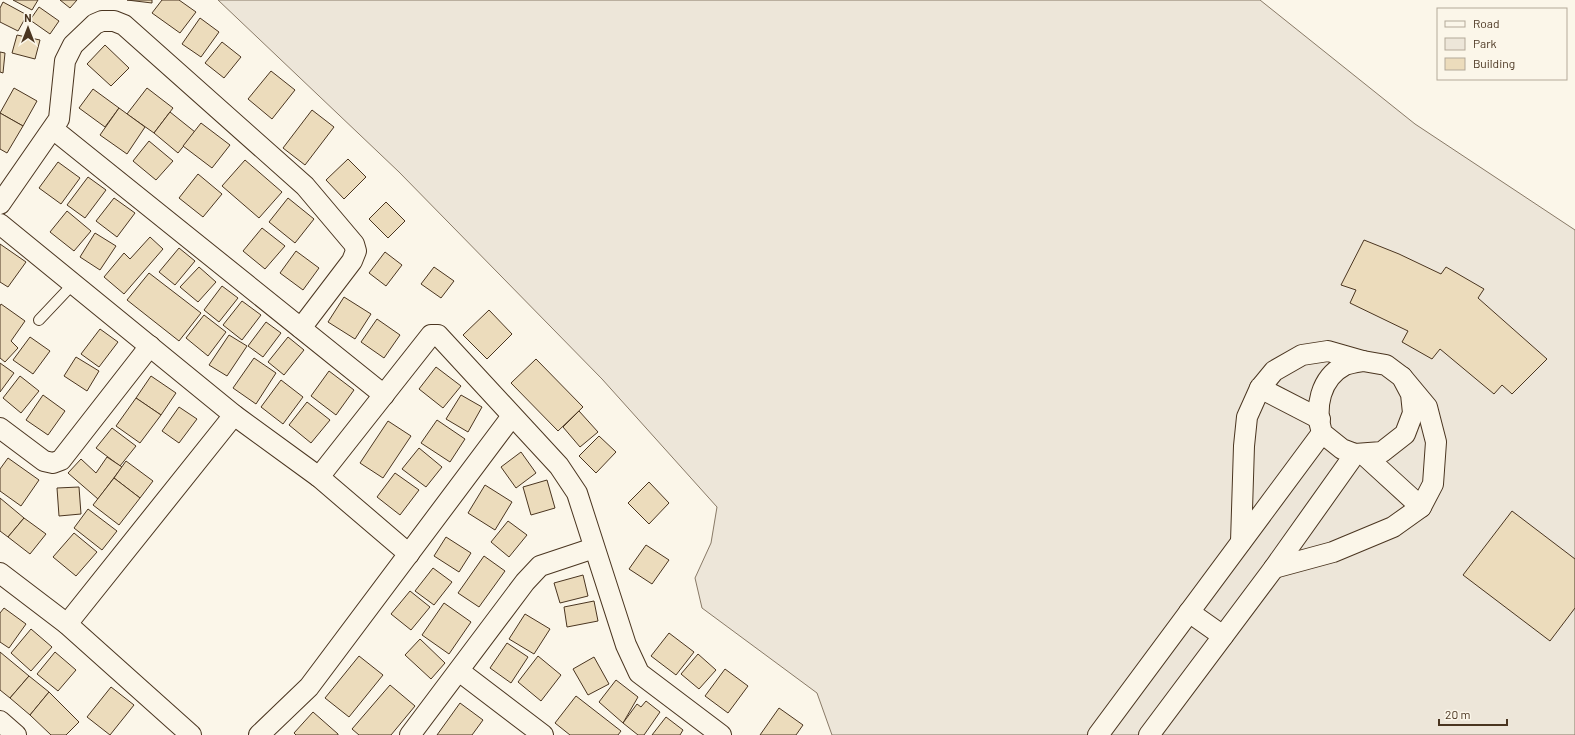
<svg xmlns="http://www.w3.org/2000/svg" width="1575" height="735" font-family="Barlow,sans-serif">
<rect width="100%" height="100%" fill="#fbf6e9"/>
<path fill="#ede6d9" stroke="#887966" d="M 218,0 L 1260,0 L 1415,124 L 1575,230 L 1575,735 L 832,735 L 817,693 L 702,608 L 695,578 L 711,543 L 717,507 L 602,379 L 399,172 Z"/>
<g fill="#ecdcbc" stroke="#4a3520">
<path d="M 13,0 L 38,0 L 32,10 Z"/>
<path d="M 60,0 L 77,0 L 70,8 Z"/>
<path d="M 127,0 L 152,0 L 152,3 Z"/>
<path d="M 162,0 L 179,0 L 196,12 L 180,33 L 152,13 Z"/>
<path d="M 3,2 L 27,15 L 18,31 L 0,22 L 0,8 Z"/>
<path d="M 39,7 L 59,21 L 50,34 L 30,20 Z"/>
<path d="M 200,18 L 219,32 L 201,57 L 182,44 Z"/>
<path d="M 17,35 L 40,40 L 35,59 L 12,53 Z"/>
<path d="M 222,42 L 241,57 L 224,78 L 205,63 Z"/>
<path d="M 105,45 L 129,68 L 111,86 L 87,64 Z"/>
<path d="M 0,52 L 5,53 L 3,73 L 0,72 Z"/>
<path d="M 271,71 L 295,90 L 272,119 L 248,99 Z"/>
<path d="M 14,88 L 37,101 L 23,126 L 0,113 Z"/>
<path d="M 147,88 L 173,108 L 154,133 L 127,114 Z"/>
<path d="M 93,89 L 119,108 L 105,127 L 79,108 Z"/>
<path d="M 119,108 L 145,127 L 127,154 L 100,135 Z"/>
<path d="M 312,110 L 334,127 L 305,165 L 283,148 Z"/>
<path d="M 170,112 L 195,132 L 178,153 L 154,133 Z"/>
<path d="M 0,113 L 23,126 L 7,153 L 0,149 Z"/>
<path d="M 201,123 L 230,145 L 212,168 L 183,146 Z"/>
<path d="M 149,141 L 173,161 L 156,180 L 133,161 Z"/>
<path d="M 348,159 L 366,177 L 344,199 L 326,180 Z"/>
<path d="M 245,160 L 282,192 L 259,218 L 222,186 Z"/>
<path d="M 58,162 L 80,178 L 61,204 L 39,188 Z"/>
<path d="M 198,174 L 222,194 L 203,217 L 179,198 Z"/>
<path d="M 88,177 L 106,190 L 85,218 L 67,205 Z"/>
<path d="M 114,198 L 135,213 L 117,237 L 96,221 Z"/>
<path d="M 288,198 L 314,219 L 295,243 L 269,222 Z"/>
<path d="M 386,202 L 405,221 L 388,238 L 369,219 Z"/>
<path d="M 67,211 L 91,231 L 74,251 L 50,232 Z"/>
<path d="M 262,228 L 285,246 L 265,269 L 243,251 Z"/>
<path d="M 95,233 L 116,246 L 100,270 L 80,257 Z"/>
<path d="M 150,237 L 163,249 L 124,294 L 104,277 L 124,253 L 130,259 Z"/>
<path d="M 1364,240 L 1399,254 L 1441,274 L 1446,267 L 1484,289 L 1478,298 L 1547,359 L 1512,394 L 1502,385 L 1494,394 L 1440,349 L 1432,359 L 1402,342 L 1408,331 L 1350,303 L 1356,290 L 1341,285 Z"/>
<path d="M 0,244 L 26,262 L 8,287 L 0,282 Z"/>
<path d="M 179,248 L 195,261 L 175,285 L 159,272 Z"/>
<path d="M 296,251 L 319,268 L 303,290 L 280,273 Z"/>
<path d="M 385,252 L 402,265 L 386,286 L 369,273 Z"/>
<path d="M 199,267 L 216,282 L 198,302 L 180,287 Z"/>
<path d="M 434,267 L 454,281 L 441,298 L 421,284 Z"/>
<path d="M 149,273 L 201,313 L 179,341 L 127,300 Z"/>
<path d="M 222,286 L 238,298 L 219,322 L 204,310 Z"/>
<path d="M 344,297 L 371,314 L 355,339 L 328,322 Z"/>
<path d="M 242,301 L 261,315 L 242,340 L 223,325 Z"/>
<path d="M 1,304 L 25,321 L 11,341 L 18,348 L 5,362 L 0,358 L 0,306 Z"/>
<path d="M 489,310 L 512,334 L 487,359 L 463,335 Z"/>
<path d="M 204,315 L 226,332 L 208,356 L 186,338 Z"/>
<path d="M 377,319 L 400,335 L 384,358 L 361,342 Z"/>
<path d="M 266,322 L 281,333 L 263,357 L 248,346 Z"/>
<path d="M 100,329 L 118,342 L 99,367 L 81,354 Z"/>
<path d="M 229,335 L 247,346 L 227,376 L 209,365 Z"/>
<path d="M 30,337 L 50,351 L 33,374 L 13,360 Z"/>
<path d="M 288,337 L 304,350 L 284,375 L 268,362 Z"/>
<path d="M 76,357 L 99,371 L 87,391 L 64,376 Z"/>
<path d="M 254,358 L 276,373 L 256,404 L 233,388 Z"/>
<path d="M 536,359 L 583,407 L 558,431 L 511,383 Z"/>
<path d="M 0,363 L 14,373 L 0,392 Z"/>
<path d="M 436,367 L 461,386 L 443,408 L 419,389 Z"/>
<path d="M 329,371 L 354,390 L 336,415 L 311,396 Z"/>
<path d="M 20,376 L 39,391 L 21,413 L 3,398 Z"/>
<path d="M 151,376 L 176,393 L 161,415 L 136,398 Z"/>
<path d="M 281,380 L 303,397 L 283,424 L 261,407 Z"/>
<path d="M 43,395 L 65,411 L 48,435 L 26,420 Z"/>
<path d="M 461,395 L 482,407 L 468,432 L 446,419 Z"/>
<path d="M 136,398 L 161,415 L 140,443 L 116,426 Z"/>
<path d="M 307,402 L 330,420 L 311,443 L 289,425 Z"/>
<path d="M 179,407 L 197,419 L 179,443 L 162,431 Z"/>
<path d="M 579,411 L 598,432 L 580,447 L 563,427 Z"/>
<path d="M 437,420 L 465,439 L 450,462 L 421,443 Z"/>
<path d="M 388,421 L 411,436 L 383,478 L 360,463 Z"/>
<path d="M 112,428 L 136,446 L 120,466 L 96,448 Z"/>
<path d="M 599,436 L 616,452 L 596,473 L 579,456 Z"/>
<path d="M 419,448 L 442,467 L 426,487 L 402,469 Z"/>
<path d="M 521,452 L 536,473 L 516,488 L 501,467 Z"/>
<path d="M 107,457 L 122,467 L 98,499 L 68,473 L 81,459 L 96,473 Z"/>
<path d="M 8,458 L 39,480 L 21,506 L 0,491 L 0,469 Z"/>
<path d="M 126,461 L 153,481 L 140,498 L 114,478 Z"/>
<path d="M 395,473 L 419,490 L 400,515 L 377,497 Z"/>
<path d="M 114,478 L 140,498 L 119,525 L 93,505 Z"/>
<path d="M 547,480 L 555,508 L 531,515 L 523,487 Z"/>
<path d="M 649,482 L 669,503 L 649,524 L 628,503 Z"/>
<path d="M 485,485 L 512,502 L 495,530 L 468,513 Z"/>
<path d="M 79,487 L 81,514 L 59,516 L 57,488 Z"/>
<path d="M 0,498 L 24,518 L 8,537 L 0,531 Z"/>
<path d="M 88,509 L 117,531 L 102,550 L 74,528 Z"/>
<path d="M 1512,511 L 1575,559 L 1575,608 L 1550,641 L 1463,575 Z"/>
<path d="M 24,518 L 46,534 L 30,554 L 8,537 Z"/>
<path d="M 508,521 L 527,535 L 509,557 L 491,542 Z"/>
<path d="M 74,533 L 97,552 L 76,576 L 53,557 Z"/>
<path d="M 446,537 L 471,553 L 459,572 L 434,556 Z"/>
<path d="M 646,545 L 669,560 L 652,584 L 629,569 Z"/>
<path d="M 484,556 L 505,571 L 479,607 L 458,593 Z"/>
<path d="M 433,568 L 452,582 L 434,605 L 415,591 Z"/>
<path d="M 583,575 L 588,596 L 560,603 L 554,583 Z"/>
<path d="M 410,591 L 430,607 L 411,630 L 391,614 Z"/>
<path d="M 594,601 L 598,621 L 567,627 L 564,607 Z"/>
<path d="M 444,603 L 471,622 L 449,654 L 422,635 Z"/>
<path d="M 4,608 L 26,624 L 9,648 L 0,642 L 0,613 Z"/>
<path d="M 525,614 L 550,629 L 534,654 L 509,639 Z"/>
<path d="M 31,629 L 52,647 L 31,671 L 11,653 Z"/>
<path d="M 669,633 L 694,652 L 676,675 L 651,656 Z"/>
<path d="M 420,639 L 445,663 L 431,679 L 405,655 Z"/>
<path d="M 507,643 L 528,657 L 511,683 L 490,668 Z"/>
<path d="M 0,652 L 29,676 L 10,698 L 0,690 Z"/>
<path d="M 55,652 L 76,670 L 58,691 L 37,674 Z"/>
<path d="M 698,654 L 716,670 L 699,689 L 681,674 Z"/>
<path d="M 359,656 L 383,675 L 349,717 L 325,698 Z"/>
<path d="M 538,656 L 561,675 L 541,701 L 518,682 Z"/>
<path d="M 594,657 L 609,684 L 588,695 L 573,669 Z"/>
<path d="M 725,669 L 748,686 L 728,713 L 705,696 Z"/>
<path d="M 29,676 L 49,692 L 30,715 L 10,698 Z"/>
<path d="M 616,680 L 638,697 L 623,723 L 599,702 Z"/>
<path d="M 390,685 L 415,706 L 391,735 L 359,735 L 352,729 Z"/>
<path d="M 111,687 L 134,705 L 110,735 L 87,717 Z"/>
<path d="M 49,692 L 79,722 L 66,735 L 51,735 L 30,715 Z"/>
<path d="M 576,696 L 621,731 L 618,735 L 570,735 L 555,723 Z"/>
<path d="M 646,701 L 660,712 L 644,735 L 638,735 L 623,723 L 637,704 L 641,707 Z"/>
<path d="M 460,703 L 483,720 L 472,735 L 437,735 Z"/>
<path d="M 779,708 L 803,725 L 796,735 L 760,735 Z"/>
<path d="M 313,712 L 338,734 L 338,735 L 296,735 L 294,733 Z"/>
<path d="M 666,717 L 683,730 L 680,735 L 652,735 Z"/>
</g>
<g fill="none" stroke-linecap="round" stroke-linejoin="round">
<defs>
<path id="lane" d="M 39,320 L 73,284"/>
<g id="street">
<path d="M 53,129 L 384,395"/>
<path d="M 0,204 L 59,119 L 65,61 L 73,45 L 95,24 L 102,21 L 114,21 L 124,25 L 305,186 L 354,244 L 356,251 L 352,261 L 301,328"/>
<path d="M 0,224 L 234,415 L 319,477 L 409,554"/>
<path d="M 1363,361 L 1386,365 L 1402,377 L 1411,394 L 1413,413 L 1405,434 L 1382,452 L 1355,454 L 1342,449 L 1322,433 C 1314,408 1320,378 1345,365 C 1350,363 1357,362 1363,361 Z"/>
<path d="M 1260,388 L 1320,419"/>
<path d="M 0,428 L 44,461 L 53,463 L 61,460 L 150,346"/>
<path d="M 1363,454 L 1421,507"/>
<path d="M 319,477 L 431,335 L 438,335 L 559,466 L 577,493 L 626,645 L 639,673 L 721,735"/>
<path d="M 1241,542 L 1244,446 L 1247,417 L 1260,388 L 1274,371 L 1302,355 L 1328,351 L 1363,361"/>
<path d="M 1274,568 L 1333,552 L 1393,527 L 1421,507 L 1433,484 L 1436,442 L 1427,407 L 1402,377"/>
<path d="M 0,573 L 67,624 L 191,735"/>
<path d="M 1189,612 L 1223,636"/>
<path d="M 67,624 L 234,415"/>
<path d="M 459,671 L 543,735"/>
<path d="M 0,721 L 16,735"/>
<path d="M 259,735 L 309,687 L 512,416"/>
<path d="M 410,735 L 525,582 L 540,566 L 594,548"/>
<path d="M 1098,735 L 1322,433"/>
<path d="M 1149,735 L 1274,568 L 1355,454"/>
</g>
</defs>
<use href="#lane" stroke="#4a3520" stroke-width="12"/>
<use href="#street" stroke="#4a3520" stroke-width="22"/>
<use href="#lane" stroke="#fbf6e9" stroke-width="10"/>
<use href="#street" stroke="#fbf6e9" stroke-width="20"/>
</g>
<rect x="1437" y="8" width="130" height="72" fill="#fbf6e9" stroke="#b4a999"/>
<rect x="1445" y="21" width="20" height="6" fill="#fbf6e9" stroke="#b4a999"/>
<text x="1473" y="28" font-size="12" fill="#4a3520">Road</text>
<rect x="1445" y="38" width="20" height="12" fill="#ede6d9" stroke="#b4a999"/>
<text x="1473" y="48" font-size="12" fill="#4a3520">Park</text>
<rect x="1445" y="58" width="20" height="12" fill="#ecdcbc" stroke="#b4a999"/>
<text x="1473" y="68" font-size="12" fill="#4a3520">Building</text>
<g transform="translate(28 28)" stroke="#fbf6e9" stroke-width="3" paint-order="stroke">
<path d="M0-3L7 15L0 10L-7 15Z" fill="#4a3520"/>
<text y="-6" font-size="11" font-weight="bold" text-anchor="middle" fill="#4a3520">N</text>
</g>
<path d="M1439 719v6h68v-6" fill="none" stroke="#4a3520" stroke-width="2"/>
<text x="1445" y="719" font-size="12" fill="#4a3520" stroke="#fbf6e9" stroke-width="3" paint-order="stroke">20 m</text>
</svg>
